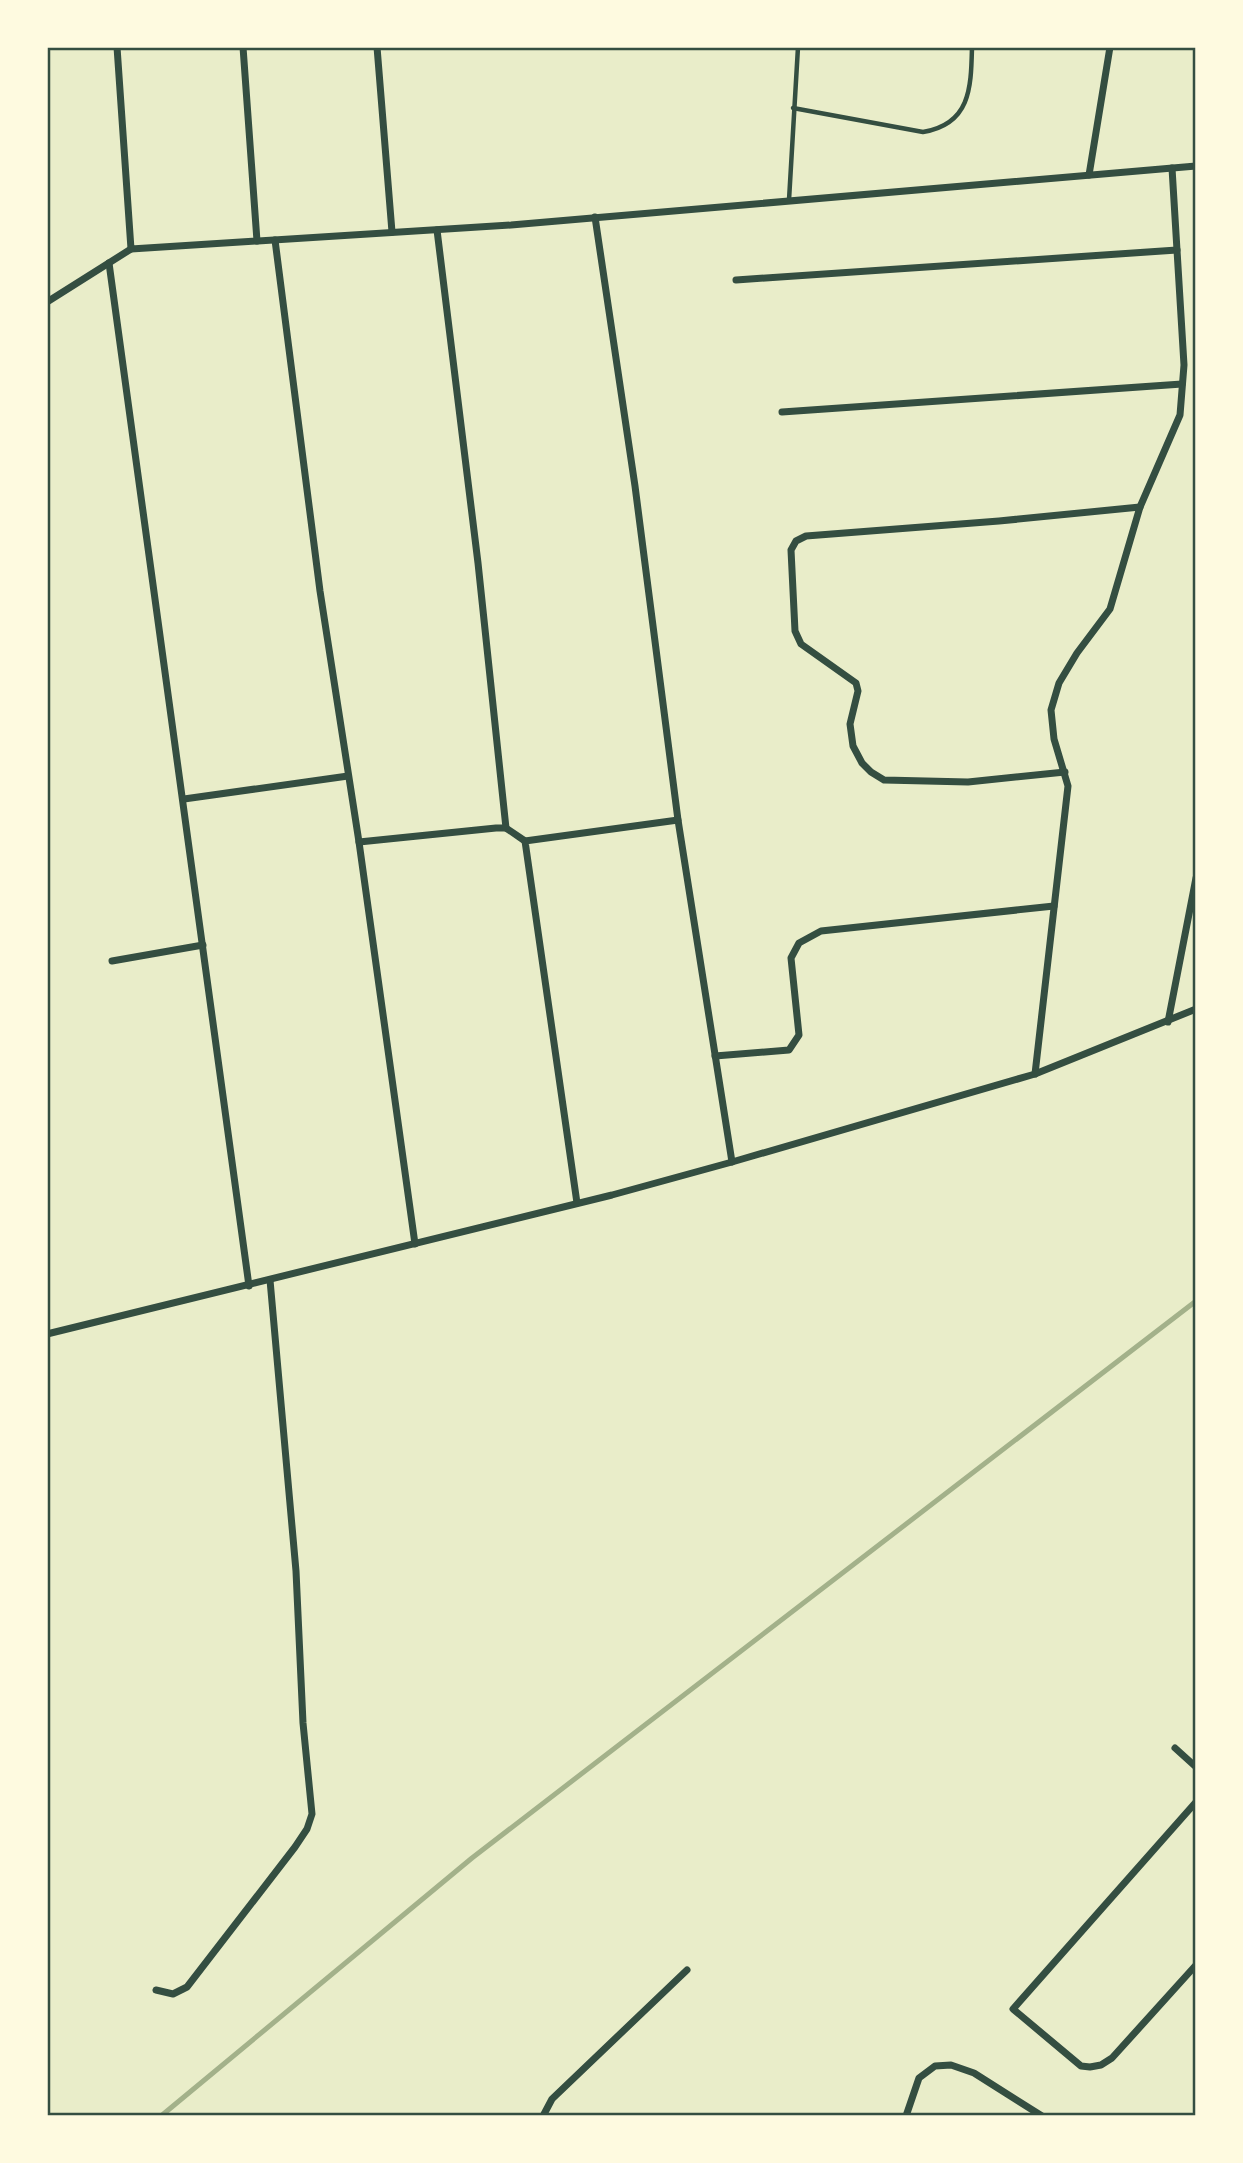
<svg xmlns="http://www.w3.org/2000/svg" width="1243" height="2163" font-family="Merriweather,serif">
<rect width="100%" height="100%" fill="#e9edc9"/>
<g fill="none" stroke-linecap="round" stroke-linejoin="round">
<path stroke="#a3b18a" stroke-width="5" d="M 161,2116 L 472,1858 L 1196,1301"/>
<g stroke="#344e41" stroke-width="4.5">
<path d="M 793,108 L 923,132 C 971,124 971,87 972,47"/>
<path d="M 789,200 L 798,47"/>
</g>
<g stroke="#344e41" stroke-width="7">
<path d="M 117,47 L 131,249 L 511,225 L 1196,166"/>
<path d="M 243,47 L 257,241"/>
<path d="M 377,47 L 392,232"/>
<path d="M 1089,175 L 1110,47"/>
<path d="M 595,217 L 635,486 L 678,820 L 732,1162"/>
<path d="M 437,230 L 478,563 L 506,828"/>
<path d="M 275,240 L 320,591 L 359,842 L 415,1244"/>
<path d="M 109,263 L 249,1286"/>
<path d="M 736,280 L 1177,250"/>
<path d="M 47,302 L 131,249"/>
<path d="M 782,412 L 1182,384"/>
<path d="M 1065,772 L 968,782 L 884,780 L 871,772 L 862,763 L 853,746 L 850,724 L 858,691 L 856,683 L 801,644 L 795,631 L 791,550 L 796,541 L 806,536 L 999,521 L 1140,507"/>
<path d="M 184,799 L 348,776"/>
<path d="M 359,842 L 496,828 L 506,828 L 525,841"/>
<path d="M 112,961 L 203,945"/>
<path d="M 1168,1022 L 1196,878"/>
<path d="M 715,1056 L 789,1050 L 799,1035 L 791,958 L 799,943 L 821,931 L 1054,906"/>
<path d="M 1035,1074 L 1068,786 L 1054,739 L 1051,710 L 1059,683 L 1077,653 L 1110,609 L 1140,507 L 1180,415 L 1184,365 L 1172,168"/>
<path d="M 577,1203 L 525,841 L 678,820"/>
<path d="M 47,1334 L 612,1195 L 732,1162 L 1035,1074 L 1196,1009"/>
<path d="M 1175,1748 L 1196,1767"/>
<path d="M 1196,1802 L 1013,2009 L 1081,2066 L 1090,2067 L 1101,2065 L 1112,2058 L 1196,1965"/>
<path d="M 156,1990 L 173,1994 L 187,1987 L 295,1847 L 307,1829 L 312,1814 L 303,1723 L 296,1571 L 270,1280"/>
<path d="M 543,2116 L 552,2099 L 687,1970"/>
<path d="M 906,2116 L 919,2078 L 935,2066 L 951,2065 L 974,2073 L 1042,2116"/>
</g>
</g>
<rect width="1243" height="2163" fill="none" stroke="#fefae0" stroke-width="98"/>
<rect x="49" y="49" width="1145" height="2065" fill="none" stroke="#344e41" stroke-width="2.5"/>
</svg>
